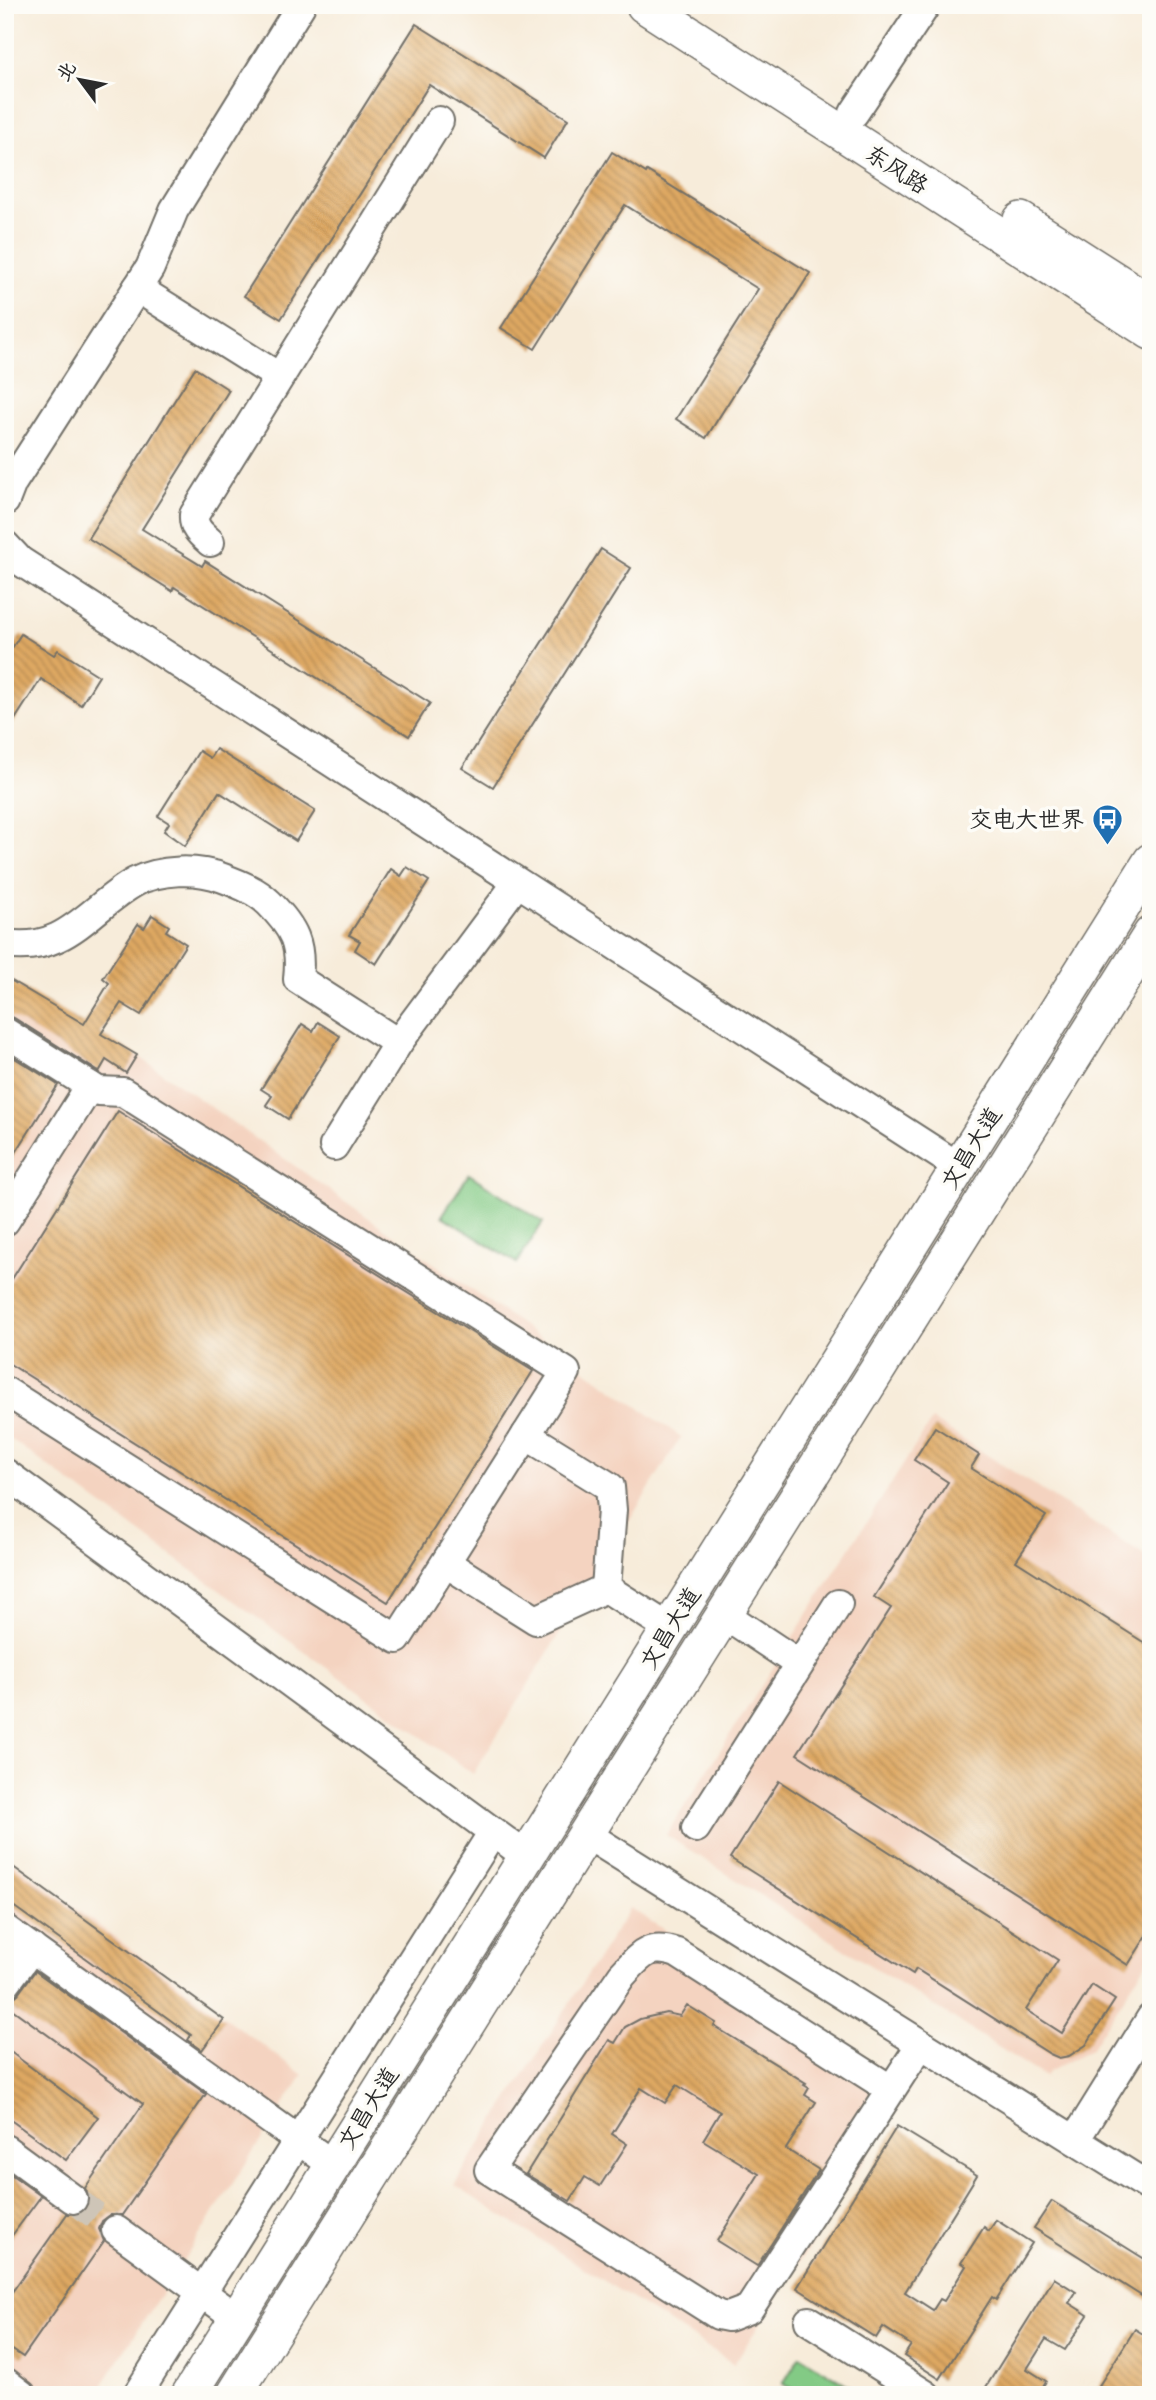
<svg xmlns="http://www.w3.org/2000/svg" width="1156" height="2400" font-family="'Patrick Hand','LXGW WenKai TC',sans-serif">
<defs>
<pattern id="building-back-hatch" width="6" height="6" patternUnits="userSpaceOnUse" patternTransform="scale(1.75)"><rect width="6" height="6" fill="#dea862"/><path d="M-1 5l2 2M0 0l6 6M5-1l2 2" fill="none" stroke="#b48951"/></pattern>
</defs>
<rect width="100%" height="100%" fill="#fdfcf7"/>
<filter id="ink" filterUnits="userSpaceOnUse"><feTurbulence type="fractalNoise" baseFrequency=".0143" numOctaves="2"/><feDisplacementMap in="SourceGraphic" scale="14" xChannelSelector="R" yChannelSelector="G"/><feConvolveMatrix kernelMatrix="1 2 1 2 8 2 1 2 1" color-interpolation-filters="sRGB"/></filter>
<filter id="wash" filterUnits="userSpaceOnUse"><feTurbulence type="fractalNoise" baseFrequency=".00686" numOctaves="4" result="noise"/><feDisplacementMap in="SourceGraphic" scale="28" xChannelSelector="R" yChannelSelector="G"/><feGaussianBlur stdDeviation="1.57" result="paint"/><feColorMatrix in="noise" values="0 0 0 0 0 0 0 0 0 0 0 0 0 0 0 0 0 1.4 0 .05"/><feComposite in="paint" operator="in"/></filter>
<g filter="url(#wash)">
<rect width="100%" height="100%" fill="#f7ecda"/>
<g fill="#f4d3c0">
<path d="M 5,977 L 141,1058 L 681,1437 L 473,1774 L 5,1435 Z"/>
<path d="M 932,1420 L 1151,1560 L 1151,1955 L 1091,2049 L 1048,2072 L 1045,2077 L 666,1835 Z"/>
<path d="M 5,1857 L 303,2075 L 96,2395 L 5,2395 Z"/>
<path d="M 630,1908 L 911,2088 L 734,2364 L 454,2185 Z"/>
</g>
<g fill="#83ca85" stroke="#577a58" stroke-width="2">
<path d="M 469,1174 L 543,1222 L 517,1263 L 442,1216 Z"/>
<path d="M 800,2356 L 861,2393 L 860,2395 L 801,2395 L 783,2384 Z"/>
</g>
<g id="blocks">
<g fill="url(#building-back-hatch)">
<path d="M 416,24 L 568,119 L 544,158 L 429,85 L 281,319 L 244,296 Z"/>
<path d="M 612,152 L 646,173 L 647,171 L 810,273 L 706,438 L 676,419 L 758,289 L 625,205 L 535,349 L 501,328 Z"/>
<path d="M 195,368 L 229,390 L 142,529 L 202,566 L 205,561 L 430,703 L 409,736 L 174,587 L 172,591 L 88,538 Z"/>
<path d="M 601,549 L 631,568 L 493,787 L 462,768 Z"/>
<path d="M 21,634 L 54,655 L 58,650 L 99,676 L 81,705 L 41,679 L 5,735 L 5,659 Z"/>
<path d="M 216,749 L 315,811 L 296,841 L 219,792 L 185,846 L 164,831 L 169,823 L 158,816 L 199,751 L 210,758 Z"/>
<path d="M 407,867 L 429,881 L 376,964 L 355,950 L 360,941 L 349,935 L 391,869 L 401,876 Z"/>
<path d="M 152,915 L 169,926 L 166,931 L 186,944 L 141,1015 L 121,1003 L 101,1034 L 137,1055 L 126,1073 L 106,1060 L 99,1072 L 14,1018 L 5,1015 L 5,977 L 84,1024 L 109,983 L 103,978 L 138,924 L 144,928 Z"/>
<path d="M 318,1022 L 340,1036 L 288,1119 L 266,1105 L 272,1096 L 261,1089 L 302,1024 L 313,1031 Z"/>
<path d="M 5,1052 L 58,1085 L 5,1170 Z"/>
<path d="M 118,1111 L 533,1371 L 388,1602 L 5,1361 L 5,1290 Z"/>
<path d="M 935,1427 L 979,1455 L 971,1468 L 1046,1516 L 1016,1561 L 1151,1647 L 1151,1929 L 1128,1965 L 797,1754 L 891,1608 L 874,1597 L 948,1482 L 914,1460 Z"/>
<path d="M 779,1781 L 1058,1960 L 1026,2010 L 1062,2033 L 1092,1985 L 1115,2000 L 1086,2045 L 1069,2056 L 1059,2058 L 1050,2054 L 916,1969 L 913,1974 L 730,1858 Z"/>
<path d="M 5,1861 L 224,2020 L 202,2050 L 188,2040 L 191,2035 L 5,1900 Z"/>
<path d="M 35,1971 L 206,2094 L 122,2215 L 110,2215 L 102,2221 L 99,2229 L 104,2241 L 23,2357 L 5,2345 L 5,2302 L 67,2214 L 79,2214 L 87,2208 L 90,2200 L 85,2188 L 143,2104 L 5,2004 L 5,2000 L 12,1999 L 18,1994 Z"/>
<path d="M 687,2005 L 716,2023 L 714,2026 L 806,2083 L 804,2085 L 809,2088 L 805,2095 L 816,2102 L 786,2149 L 819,2170 L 757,2266 L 717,2241 L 759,2174 L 703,2140 L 720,2112 L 677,2085 L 665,2103 L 641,2088 L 612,2134 L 627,2144 L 600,2186 L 585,2177 L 570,2201 L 526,2174 L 609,2040 L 615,2043 L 625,2027 L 640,2019 L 666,2013 L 680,2016 Z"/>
<path d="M 5,2048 L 98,2117 L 66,2160 L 5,2116 Z"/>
<path d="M 897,2126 L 977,2175 L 905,2292 L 933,2310 L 940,2299 L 944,2301 L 966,2266 L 961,2263 L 984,2227 L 989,2231 L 996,2220 L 1032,2243 L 996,2300 L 992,2297 L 940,2379 L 904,2356 L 911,2345 L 883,2327 L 876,2338 L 797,2288 Z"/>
<path d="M 5,2170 L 41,2196 L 5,2245 Z"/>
<path d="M 1052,2201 L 1151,2263 L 1151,2302 L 1034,2228 Z"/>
<path d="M 1054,2278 L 1076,2292 L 1069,2303 L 1088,2315 L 1065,2350 L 1046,2339 L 1027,2369 L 1046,2381 L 1038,2395 L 981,2395 Z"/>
<path d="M 1135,2329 L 1151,2339 L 1151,2395 L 1093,2395 Z"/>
</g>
</g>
</g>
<g filter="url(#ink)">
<use href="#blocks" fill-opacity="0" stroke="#726f68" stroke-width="2"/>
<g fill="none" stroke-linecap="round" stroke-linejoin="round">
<path stroke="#cec5b7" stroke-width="28" stroke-dasharray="28 14" stroke-linecap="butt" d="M 73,2199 L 116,2230"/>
<defs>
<g id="minor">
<path d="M 854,113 L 926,5"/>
<path d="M 137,288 L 279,377"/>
<path d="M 5,501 L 12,483 L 150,268 L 174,210 L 301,5"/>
<path d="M 210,542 C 201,534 193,528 194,515 L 439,121"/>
<path d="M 5,545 L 20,561 L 959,1167"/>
<path d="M 5,944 C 66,954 89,908 135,882 C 160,869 197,868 223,878 C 239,884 257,891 269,903 C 294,928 302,944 298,979 L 398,1043"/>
<path d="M 5,1032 L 98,1091 L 123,1092 L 566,1372 L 397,1639 L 5,1391"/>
<path d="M 334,1146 L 398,1043 L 517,883"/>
<path d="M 5,1221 L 90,1086"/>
<path d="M 5,1473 L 526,1856"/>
<path d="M 446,1563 L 536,1620 L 606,1588 L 612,1510 L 610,1487 L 526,1435"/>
<path d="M 606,1588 L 669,1628"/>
<path d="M 724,1614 L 799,1664"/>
<path d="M 696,1828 L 838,1604"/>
<path d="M 586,1834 L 1151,2188"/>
<path d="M 5,1929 L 333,2165"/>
<path d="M 5,1984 L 32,1948"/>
<path d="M 890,2089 L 677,1953 C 648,1943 641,1955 622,1975 L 489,2170 L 718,2315 L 728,2317 L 749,2309 L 921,2044"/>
<path d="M 1075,2140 L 1151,2018"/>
<path d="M 5,2149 L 73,2199"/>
<path d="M 116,2230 L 237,2318"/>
<path d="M 809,2321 L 926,2395"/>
<path d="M 5,2382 L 22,2395"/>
<path d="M 137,2395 L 493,1832"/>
</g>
<g id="major">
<path d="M 644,5 L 1151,332"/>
<path d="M 1021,220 L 1151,303"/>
<path d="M 189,2395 L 1151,861"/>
<path d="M 234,2395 L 1151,934"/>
</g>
</defs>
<use href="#minor" stroke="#726f68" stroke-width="32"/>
<use href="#major" stroke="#726f68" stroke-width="38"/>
<use href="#minor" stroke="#fff" stroke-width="28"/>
<use href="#major" stroke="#fff" stroke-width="35"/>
</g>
</g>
<defs>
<symbol id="bus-pin" viewBox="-11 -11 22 30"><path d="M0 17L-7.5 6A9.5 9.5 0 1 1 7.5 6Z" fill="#1f6fb2" stroke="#fdfcf7"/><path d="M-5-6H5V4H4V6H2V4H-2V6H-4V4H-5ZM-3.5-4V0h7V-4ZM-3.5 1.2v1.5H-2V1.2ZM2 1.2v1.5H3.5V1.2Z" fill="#fff"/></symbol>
</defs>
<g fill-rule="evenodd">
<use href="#bus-pin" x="1090" y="802" width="35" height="47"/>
</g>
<g text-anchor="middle" stroke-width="7" stroke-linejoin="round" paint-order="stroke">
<g font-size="23" fill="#2b2b2b" stroke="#fdfcf7">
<text transform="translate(897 169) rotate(33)" y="8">东风路</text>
<text transform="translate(971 1148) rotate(-58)" y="8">文昌大道</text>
<text transform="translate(670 1628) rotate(-58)" y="8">文昌大道</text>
<text transform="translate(368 2108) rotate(-58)" y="8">文昌大道</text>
</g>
<g font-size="23" fill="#2b2b2b" stroke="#fdfcf7" text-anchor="end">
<text x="1084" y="827">交电大世界</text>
</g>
</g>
<rect width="1156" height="2400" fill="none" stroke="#fdfcf7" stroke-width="28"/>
<g transform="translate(80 80) rotate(302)" stroke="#fdfcf7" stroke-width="5" paint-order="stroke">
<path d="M0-5L12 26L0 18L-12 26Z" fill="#2b2b2b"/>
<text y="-10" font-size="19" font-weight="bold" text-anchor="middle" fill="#2b2b2b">北</text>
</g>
</svg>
